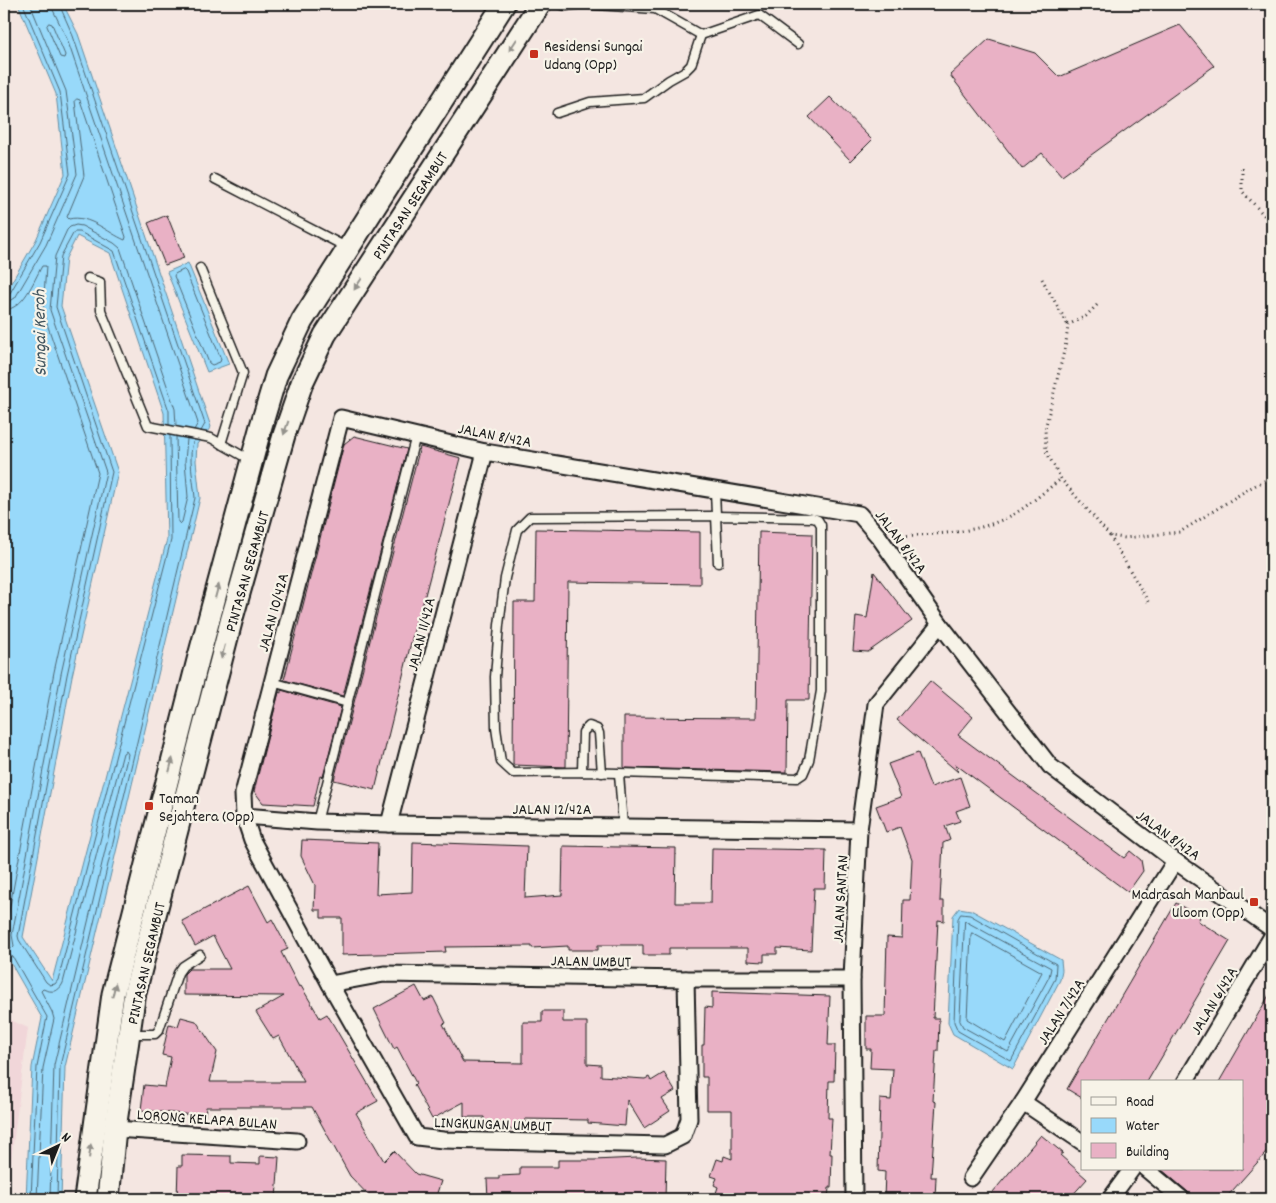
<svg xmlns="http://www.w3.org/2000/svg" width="1276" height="1203" font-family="Dekko,sans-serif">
<rect width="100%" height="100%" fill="#f4e6e1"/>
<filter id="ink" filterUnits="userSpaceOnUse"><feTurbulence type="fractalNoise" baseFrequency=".02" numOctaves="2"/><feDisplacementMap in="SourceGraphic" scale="10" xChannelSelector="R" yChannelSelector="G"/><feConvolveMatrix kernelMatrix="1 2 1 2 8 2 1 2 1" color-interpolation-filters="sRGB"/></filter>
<g filter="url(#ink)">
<path fill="#f1d6d9" d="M 4,1017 L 28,1028 L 6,1199 L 4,1199 Z"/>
<g fill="#98d9fa" stroke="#668da1" fill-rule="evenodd">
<path d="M 18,4 L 63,4 L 78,34 L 211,427 L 197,444 L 196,461 L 200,498 L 65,1067 L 61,1199 L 26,1199 L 32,1067 L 42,1018 L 9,960 L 4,957 L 4,295 L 36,240 L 65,174 L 56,94 ZM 77,236 L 110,253 L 164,413 L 167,539 L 52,981 L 23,937 L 72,676 L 118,472 L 61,306 L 66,258 Z"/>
<path d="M 188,263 L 229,364 L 207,372 L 167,272 Z"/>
<path d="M 959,908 L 971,910 L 1061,960 L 1062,970 L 1060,980 L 1013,1069 L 953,1034 L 948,1023 L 953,916 Z"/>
</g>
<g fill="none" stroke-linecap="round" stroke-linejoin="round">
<g stroke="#4e6875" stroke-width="1">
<path d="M 52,4 L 53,10 L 67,39 L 198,423 L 194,430"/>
<path d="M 59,4 L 73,36 L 205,424 L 201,431"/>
<path d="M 49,23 L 52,24 L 65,55 L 64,58 L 60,57 L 47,26 Z"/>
<path d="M 77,99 L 80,100 L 126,237 L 125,240 C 108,233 89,214 69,219 L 67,217 L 84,176 L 75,101 Z"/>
<path d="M 184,270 L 186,272 L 221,359 L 220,362 L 212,365 L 209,363 L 174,276 L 175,274 Z"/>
<path d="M 4,296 L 10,293 L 40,242 L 70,174 L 60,92 L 23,4"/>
<path d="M 4,302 L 10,301 L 15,298 L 46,245 L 77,174 L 66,91 L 30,4"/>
<path d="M 4,310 C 24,309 33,282 42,266 L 46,266 L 43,312 L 98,473 L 54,672 L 4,938"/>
<path d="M 169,425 L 169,411 L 114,251 L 80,232 L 74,232 L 61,256 L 56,307 L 112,472 L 67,675 L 18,936 L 19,940 L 46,982 L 50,985 L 55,984 L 58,980 L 171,540 L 170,435"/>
<path d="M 176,436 L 178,522 L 180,524 L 182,522 L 188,497 L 185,461 L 187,439"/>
<path d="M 961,914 L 970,915 L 1056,964 L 1055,979 L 1011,1061 L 958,1031 L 954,1022 L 958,919 Z"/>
<path d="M 965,921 L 1051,968 L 1049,977 L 1008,1052 L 963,1027 L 960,1021 Z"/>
<path d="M 972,933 L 1042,972 L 1005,1042 L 967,1019 L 971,935 Z"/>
<path d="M 4,947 L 12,948 L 14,946 L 12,935 L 61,674 L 106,472 L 50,310 L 55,256 L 67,230 L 70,227 L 76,225 L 82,226 L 114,243 L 120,248 L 175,409 L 176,426"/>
<path d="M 4,953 L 13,957 L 47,1017 L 37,1067 L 31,1199"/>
<path d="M 37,1199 L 43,1068 L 54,1019 L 52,1012 L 41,991 L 43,989 C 52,993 59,992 63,983 L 123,753 L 126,751 L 128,754 L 54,1065 L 50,1199"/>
<path d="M 57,1199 L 60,1066 L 195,498 C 194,482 187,454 194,440"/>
</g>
</g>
<g fill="#e9b1c5" stroke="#1c1c1c">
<path d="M 1180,25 L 1214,66 L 1062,176 L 1042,153 L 1022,169 L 950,75 L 989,39 L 1035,53 L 1059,77 Z"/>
<path d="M 830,97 L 872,140 L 851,161 L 809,117 Z"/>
<path d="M 167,215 L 184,258 L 165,265 L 148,223 Z"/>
<path d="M 354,436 L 407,449 L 343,696 L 284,680 L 344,444 Z"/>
<path d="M 420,447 L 461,458 L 419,618 L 417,618 L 375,790 L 334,780 Z"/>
<path d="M 536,529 L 700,532 L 700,584 L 568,582 L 566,767 L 513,765 L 514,602 L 535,602 Z"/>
<path d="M 759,532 L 812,534 L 809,700 L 788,700 L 787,772 L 624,768 L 624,717 L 756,718 Z"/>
<path d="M 874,572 L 912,621 L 868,652 L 853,651 L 856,616 L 867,618 Z"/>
<path d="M 930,681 L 973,717 L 958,735 L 1124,858 L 1130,851 L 1141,860 L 1143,871 L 1128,892 L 955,764 L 958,772 L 897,720 Z"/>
<path d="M 281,690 L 341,707 L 323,777 L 320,776 L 313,806 L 263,803 L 254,791 L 279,692 L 281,693 Z"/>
<path d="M 918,753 L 931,787 L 960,777 L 970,806 L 956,811 L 960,821 L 945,826 L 950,840 L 943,843 L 940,901 L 944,901 L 944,921 L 938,920 L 933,1018 L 939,1018 L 938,1051 L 936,1051 L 933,1101 L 936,1102 L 931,1177 L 936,1177 L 935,1199 L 884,1199 L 885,1172 L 878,1171 L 880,1099 L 891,1100 L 893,1069 L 870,1068 L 871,1049 L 866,1049 L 866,1016 L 885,1016 L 887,937 L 902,938 L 903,900 L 910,900 L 912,859 L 900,827 L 886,832 L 876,806 L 901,797 L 888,764 Z"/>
<path d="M 302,840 L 378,843 L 376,894 L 412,892 L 413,842 L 527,846 L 525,898 L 562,895 L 563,846 L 676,848 L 675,903 L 711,903 L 712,848 L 826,850 L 825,888 L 814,888 L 811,950 L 777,948 L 777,954 L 764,954 L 764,962 L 748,961 L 748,948 L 669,948 L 669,955 L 643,955 L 643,945 L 598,945 L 598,950 L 568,950 L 568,946 L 532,948 L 532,946 L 445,947 L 446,952 L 342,955 L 342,918 L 321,918 L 321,910 L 314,910 L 315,885 L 301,856 Z"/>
<path d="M 249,886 L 268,922 L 272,919 L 288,949 L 281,952 L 299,987 L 301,986 L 320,1018 L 327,1014 L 378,1101 L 356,1113 L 384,1161 L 394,1151 L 416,1174 L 441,1181 L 435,1199 L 372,1199 L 350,1176 L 312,1107 L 206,1107 L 205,1116 L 141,1110 L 144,1085 L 165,1087 L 171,1057 L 162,1055 L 169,1024 L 178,1026 L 181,1017 L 196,1021 L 217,1052 L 210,1082 L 304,1082 L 279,1036 L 273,1039 L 256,1012 L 284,996 L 184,995 L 184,974 L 189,969 L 230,969 L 213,936 L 195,946 L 182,921 Z"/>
<path d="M 1176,903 L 1200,917 L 1198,921 L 1230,941 L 1147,1082 L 1082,1082 L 1082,1098 L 1067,1089 Z"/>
<path d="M 416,986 L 424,1001 L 433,997 L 446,1023 L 443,1024 L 463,1062 L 523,1063 L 523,1022 L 542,1022 L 542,1011 L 563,1011 L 563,1022 L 587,1022 L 587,1064 L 601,1065 L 601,1076 L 645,1079 L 649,1077 L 651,1081 L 664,1073 L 675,1091 L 662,1099 L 670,1111 L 644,1128 L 627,1100 L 625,1126 L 588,1123 L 588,1120 L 525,1119 L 525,1129 L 509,1129 L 509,1127 L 484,1127 L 484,1117 L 464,1117 L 464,1102 L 432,1119 L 414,1085 L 416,1083 L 397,1047 L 394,1049 L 374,1009 Z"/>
<path d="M 1272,990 L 1272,1146 L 1225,1199 L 1211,1195 L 1210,1199 L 1192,1199 L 1188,1192 L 1161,1169 L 1242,1169 L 1242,1082 L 1219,1082 Z"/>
<path d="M 712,992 L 830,996 L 828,1045 L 835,1045 L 834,1081 L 829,1081 L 828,1118 L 832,1118 L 830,1154 L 832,1154 L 831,1188 L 829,1188 L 828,1199 L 714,1199 L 718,1187 L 714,1185 L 717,1178 L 711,1176 L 717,1159 L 723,1161 L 724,1156 L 732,1159 L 732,1110 L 707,1110 L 707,1077 L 702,1077 L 702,1045 L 704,1045 L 705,1007 L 712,1008 Z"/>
<path d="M 1041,1135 L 1063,1153 L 1060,1155 L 1087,1179 L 1069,1199 L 987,1199 Z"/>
<path d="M 182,1155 L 231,1156 L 231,1163 L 260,1164 L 260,1156 L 279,1157 L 276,1199 L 177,1199 L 178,1166 L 182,1166 Z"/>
<path d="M 637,1158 L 666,1159 L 665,1199 L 488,1199 L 487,1179 L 499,1179 L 499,1176 L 520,1175 L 520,1167 L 558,1167 L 558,1160 L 594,1160 Z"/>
</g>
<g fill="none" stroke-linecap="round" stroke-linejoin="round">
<defs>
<g id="service">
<path d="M 559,4 L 566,6 L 582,4 L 655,9 L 701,35 L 759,15 L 798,44"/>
<path d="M 557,113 L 590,102 L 644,98 L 669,80 L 685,71 L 691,65 L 701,35"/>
<path d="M 215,179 L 346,247"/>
<path d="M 200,268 L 243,373 L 221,444"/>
<path d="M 88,278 L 100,282 L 101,310 L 148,426 L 211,438 L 250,460"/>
<path d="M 715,491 L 718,563"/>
<path d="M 715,516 L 813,518 L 818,520 L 821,525 L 821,691 L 809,760 L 803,774 L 797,778 L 582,772 L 513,773 L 501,762 L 496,728 L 495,677 L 499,625 L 505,578 L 517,530 L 530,517 Z"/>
<path d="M 272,682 L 348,703"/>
<path d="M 582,772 L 583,732 L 589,726 L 597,729 L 599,733 L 602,773"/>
<path d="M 619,774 L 623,826"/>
<path d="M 317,822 L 416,435"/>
<path d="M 131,1034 L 155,1034 L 159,1030 L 178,973 L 183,966 L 200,955"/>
</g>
<g id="minor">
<path d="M 244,816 L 317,822 L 389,824 L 859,830"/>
<path d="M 389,824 L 485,452"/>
<path d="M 686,979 L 689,1119 L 683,1136 L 665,1145 L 443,1140 L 417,1137 L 330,984 L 252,840 L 244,816 L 243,794 L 341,418 L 485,452 L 859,514 L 879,537 L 940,624 L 1050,766 L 1175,861 L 1272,929"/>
<path d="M 330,984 L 384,974 L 686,979 L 852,979"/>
<path d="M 1185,1082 L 1272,936"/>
<path d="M 1023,1102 L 1082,1142"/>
<path d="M 115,1129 L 297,1141"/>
<path d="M 1146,1169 L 1182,1199"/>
<path d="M 971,1178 L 1023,1102 L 1175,861"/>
<path d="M 854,1199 L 852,979 L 859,830 L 876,704 L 940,624"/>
<path d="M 1110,1199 L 1132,1169"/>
</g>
<g id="secondary">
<path d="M 85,1199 L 113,994 L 198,660 L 261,426 L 276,376 L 302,321 L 504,4"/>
<path d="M 108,1199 L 115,1129 L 135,992 L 232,618 L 284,435 L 302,383 L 325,335 L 540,4"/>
</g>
</defs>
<use href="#service" stroke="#1c1c1c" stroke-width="11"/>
<use href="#minor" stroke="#1c1c1c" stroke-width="19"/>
<use href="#secondary" stroke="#1c1c1c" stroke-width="25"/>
<g stroke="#1c1c1c" stroke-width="3" stroke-dasharray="1 4" stroke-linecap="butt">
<path d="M 1242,168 L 1242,191 L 1272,224"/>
<path d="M 1042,279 L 1068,325"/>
<path d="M 1097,305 L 1086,316 L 1068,325 L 1066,343 L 1045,429 L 1046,451 L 1061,479 L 1110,536 L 1125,538 L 1180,532 L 1250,488 L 1266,480"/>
<path d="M 897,536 C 937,534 978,534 1014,514 C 1031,504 1046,490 1061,479"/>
<path d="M 1110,536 L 1150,605"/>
</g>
<use href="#service" stroke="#f7f3e8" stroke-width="8"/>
<use href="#minor" stroke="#f7f3e8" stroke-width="15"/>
<use href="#secondary" stroke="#f7f3e8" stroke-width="21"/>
</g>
<defs><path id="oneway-solid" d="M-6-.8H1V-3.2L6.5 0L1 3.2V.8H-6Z" transform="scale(1.25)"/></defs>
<g fill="#94928c">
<use href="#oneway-solid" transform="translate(513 45) rotate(123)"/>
<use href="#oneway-solid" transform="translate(358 284) rotate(123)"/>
<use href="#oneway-solid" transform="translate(286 428) rotate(109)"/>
<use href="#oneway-solid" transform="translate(217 591) rotate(-75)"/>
<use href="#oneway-solid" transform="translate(223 652) rotate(105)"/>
<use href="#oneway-solid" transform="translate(171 765) rotate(-76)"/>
<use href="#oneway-solid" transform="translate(114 990) rotate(-77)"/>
<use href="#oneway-solid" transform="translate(90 1151) rotate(-83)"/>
</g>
</g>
<g fill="#c8321e" stroke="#f7f3e8" stroke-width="2">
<rect x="529" y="49" width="10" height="10" rx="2.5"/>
<rect x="144" y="801" width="10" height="10" rx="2.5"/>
<rect x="1249" y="897" width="10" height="10" rx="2.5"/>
</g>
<g text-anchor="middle" stroke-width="4.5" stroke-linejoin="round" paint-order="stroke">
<g font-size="16" fill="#1c1c1c" stroke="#f7f3e8" text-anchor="start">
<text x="544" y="51">Residensi Sungai<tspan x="544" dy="18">Udang (Opp)</tspan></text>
<text x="159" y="803">Taman<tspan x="159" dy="18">Sejahtera (Opp)</tspan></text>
<text x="1244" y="899" text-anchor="end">Madrasah Manbaul<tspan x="1244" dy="18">Uloom (Opp)</tspan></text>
</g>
<g font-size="16" fill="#1c1c1c" stroke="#f7f3e8">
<text transform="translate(409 205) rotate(-57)" y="6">PINTASAN SEGAMBUT</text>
<text transform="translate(495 434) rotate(11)" y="6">JALAN 8/42A</text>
<text transform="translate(902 541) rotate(53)" y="6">JALAN 8/42A</text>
<text transform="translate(246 571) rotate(-74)" y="6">PINTASAN SEGAMBUT</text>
<text transform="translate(272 612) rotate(-75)" y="6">JALAN 10/42A</text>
<text transform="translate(420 634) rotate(-76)" y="6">JALAN 11/42A</text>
<text x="552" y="814">JALAN 12/42A</text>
<text transform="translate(1169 834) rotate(36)" y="6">JALAN 8/42A</text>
<text transform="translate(839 899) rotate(-87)" y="6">JALAN SANTAN</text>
<text transform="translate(591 960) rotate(1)" y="6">JALAN UMBUT</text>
<text transform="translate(145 963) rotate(-77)" y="6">PINTASAN SEGAMBUT</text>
<text transform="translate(1213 1000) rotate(-59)" y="6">JALAN 6/42A</text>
<text transform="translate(1060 1011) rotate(-58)" y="6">JALAN 7/42A</text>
<text transform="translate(207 1118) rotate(4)" y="6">LORONG KELAPA BULAN</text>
<text transform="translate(493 1123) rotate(2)" y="6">LINGKUNGAN UMBUT</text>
</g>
<g font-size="18" font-style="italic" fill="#41555f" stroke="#f7f3e8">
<text transform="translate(39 333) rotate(-91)" y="6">Sungai Keroh</text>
</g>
</g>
<rect width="1276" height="1203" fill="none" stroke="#f7f3e8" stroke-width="20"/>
<rect x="10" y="10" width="1256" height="1183" fill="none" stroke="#1c1c1c" stroke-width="2" filter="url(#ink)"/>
<rect x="1081" y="1080" width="162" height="90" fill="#f7f3e8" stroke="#9f9d96"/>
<rect x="1091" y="1097" width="25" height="8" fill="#f7f3e8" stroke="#9f9d96"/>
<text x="1126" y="1106" font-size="15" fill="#1c1c1c">Road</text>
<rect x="1091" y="1118" width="25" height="15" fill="#98d9fa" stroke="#9f9d96"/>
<text x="1126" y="1130" font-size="15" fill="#1c1c1c">Water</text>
<rect x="1091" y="1143" width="25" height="15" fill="#e9b1c5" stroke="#9f9d96"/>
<text x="1126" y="1156" font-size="15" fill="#1c1c1c">Building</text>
<g transform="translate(58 1146) rotate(43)" stroke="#f7f3e8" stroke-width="4" paint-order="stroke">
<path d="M0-4L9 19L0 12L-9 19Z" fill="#1c1c1c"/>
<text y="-8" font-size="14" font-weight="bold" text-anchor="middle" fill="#1c1c1c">N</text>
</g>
</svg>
